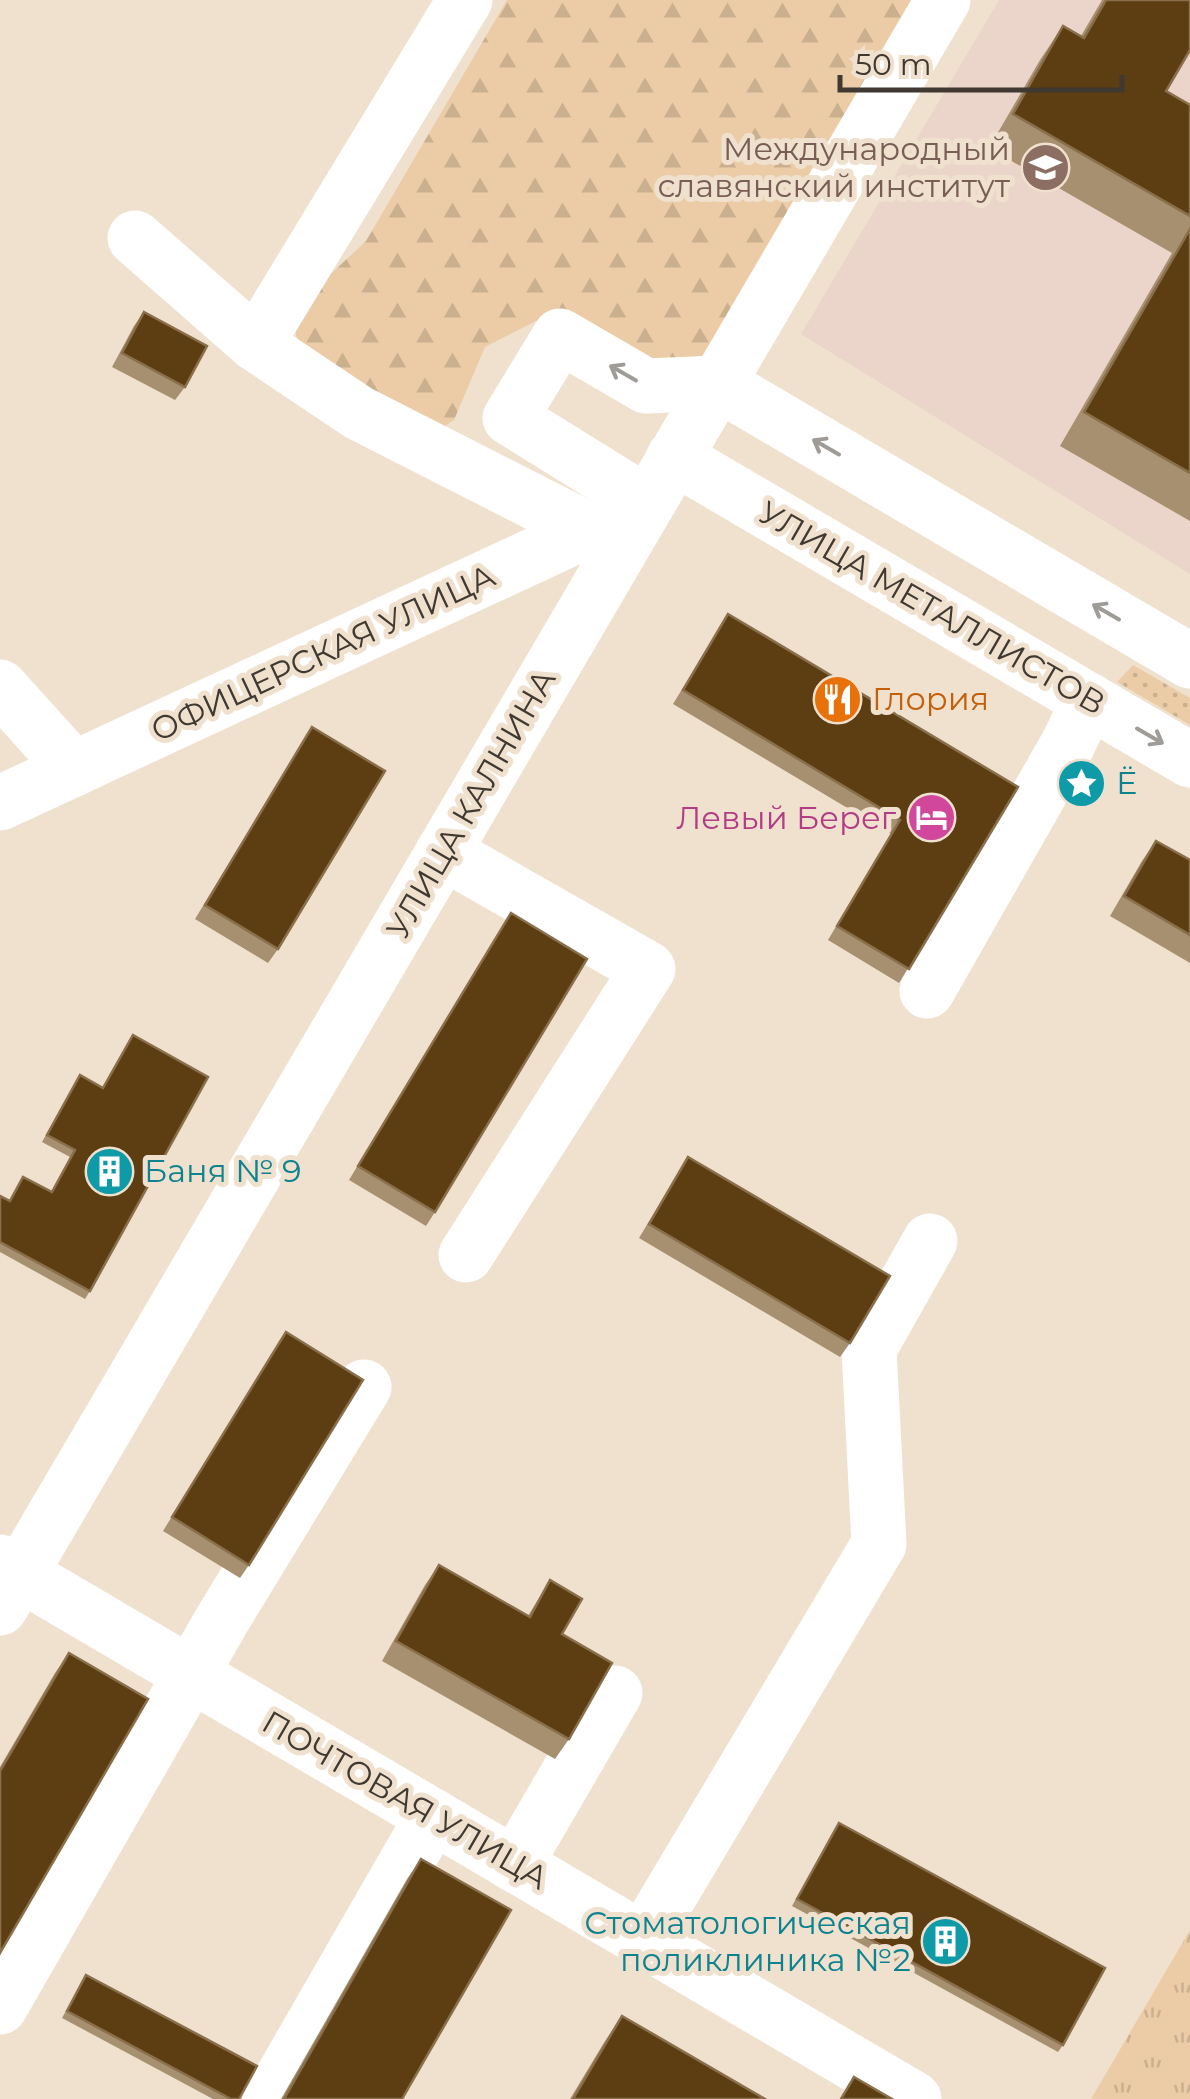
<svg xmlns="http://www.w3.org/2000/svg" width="1190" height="2099" font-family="Montserrat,sans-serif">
<defs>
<pattern id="grass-dots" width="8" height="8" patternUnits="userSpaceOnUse" patternTransform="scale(2.5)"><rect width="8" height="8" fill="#ebcca6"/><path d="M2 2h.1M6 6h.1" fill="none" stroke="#cbb08f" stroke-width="1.8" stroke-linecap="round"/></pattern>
<pattern id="forest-firs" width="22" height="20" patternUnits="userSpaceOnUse" patternTransform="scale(2.5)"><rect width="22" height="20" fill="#ebcca6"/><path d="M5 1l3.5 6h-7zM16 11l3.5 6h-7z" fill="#cbb08f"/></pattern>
<pattern id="park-tufts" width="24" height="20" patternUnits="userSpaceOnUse" patternTransform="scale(2.5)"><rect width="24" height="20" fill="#ebcca6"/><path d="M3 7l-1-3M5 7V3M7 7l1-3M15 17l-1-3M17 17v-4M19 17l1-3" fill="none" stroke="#cbb08f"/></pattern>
</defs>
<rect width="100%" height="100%" fill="#f0e1cf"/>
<path fill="#ebd4c9" d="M 999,0 L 1190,0 L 1190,574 L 801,334 Z"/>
<path fill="url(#grass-dots)" d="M 1133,665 L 1190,698 L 1190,725 L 1117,682 Z"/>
<path fill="url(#forest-firs)" d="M 507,0 L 915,0 L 700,362 L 635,359 L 538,320 L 485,347 L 454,420 L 437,431 L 307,356 L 296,336 L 296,315 L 306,297 L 366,241 Z"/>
<path fill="url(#park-tufts)" d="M 1190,1930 L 1190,2099 L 1091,2099 Z"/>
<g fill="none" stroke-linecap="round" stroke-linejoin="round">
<g stroke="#fff" stroke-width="55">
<path d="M 135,238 L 256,344 L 359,413 L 591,531"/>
<path d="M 256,344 L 465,0"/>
<path d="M 717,383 L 1190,661"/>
<path d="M 674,457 L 1190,760"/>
<path d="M 647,503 L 510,418 L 560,336 L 646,386 L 717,383"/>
<path d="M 0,687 L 74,769"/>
<path d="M 0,803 L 647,503"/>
<path d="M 443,852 L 648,969 L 466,1255"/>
<path d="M 927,991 L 1068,744 L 1089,700"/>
<path d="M 0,1562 L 914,2099"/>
<path d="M 0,1608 L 943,0"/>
<path d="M 515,1865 L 615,1693"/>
<path d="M 643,1940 L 879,1544 L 869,1349 L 930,1241"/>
<path d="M 0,2007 L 222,1620 L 364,1387"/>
<path d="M 270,2099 L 433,1816"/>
</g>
</g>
<g fill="#a69070">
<path d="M 1102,0 L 1190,0 L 1166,91 L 1190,105 L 1190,521 L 1060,446 L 1172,253 L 989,148 L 1040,60 L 1063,26 L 1081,36 Z"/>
<path d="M 144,312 L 185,387 L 175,400 L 112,367 L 134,326 Z"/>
<path d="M 728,614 L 1018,787 L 899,983 L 828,940 L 891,834 L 673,704 Z"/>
<path d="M 312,727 L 278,949 L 268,963 L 195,919 Z"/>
<path d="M 1156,841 L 1190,860 L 1190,963 L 1110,916 L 1142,861 Z"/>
<path d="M 511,913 L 435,1212 L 426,1226 L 349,1180 Z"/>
<path d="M 133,1035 L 90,1291 L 85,1299 L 0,1252 L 0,1196 L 9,1201 L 23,1177 L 51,1192 L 70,1157 L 42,1142 L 80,1075 L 103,1088 Z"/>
<path d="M 688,1157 L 850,1343 L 840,1357 L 639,1238 Z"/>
<path d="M 286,1332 L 249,1565 L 240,1578 L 163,1531 Z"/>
<path d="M 439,1565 L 528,1616 L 550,1580 L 562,1634 L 569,1739 L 555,1759 L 382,1661 L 425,1585 Z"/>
<path d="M 69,1653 L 0,1953 L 0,1767 L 55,1673 Z"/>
<path d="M 839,1823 L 1063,2045 L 1058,2052 L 792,1906 Z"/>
<path d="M 421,1859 L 402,2099 L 281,2099 L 407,1879 Z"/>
<path d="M 86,1975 L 239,2099 L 213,2099 L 62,2018 Z"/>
<path d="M 622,2016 L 765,2099 L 570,2099 L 605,2041 Z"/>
</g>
<g fill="#5d3e12" stroke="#896f4b" stroke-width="2.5">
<path d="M 1106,0 L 1190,0 L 1190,50 L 1166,91 L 1190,105 L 1190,216 L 1013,114 L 1063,26 L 1084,38 Z"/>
<path d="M 1190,229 L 1190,473 L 1084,412 Z"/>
<path d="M 144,312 L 207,346 L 185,387 L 122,353 Z"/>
<path d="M 728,614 L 1018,787 L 909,969 L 837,926 L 900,820 L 683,690 Z"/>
<path d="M 312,727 L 385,771 L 278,949 L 205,905 Z"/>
<path d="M 1156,841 L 1190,860 L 1190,935 L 1124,896 Z"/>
<path d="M 511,913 L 587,959 L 435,1212 L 358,1166 Z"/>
<path d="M 133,1035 L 208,1077 L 90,1291 L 0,1242 L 0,1196 L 10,1201 L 23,1177 L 52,1192 L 75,1150 L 47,1135 L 80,1075 L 103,1088 Z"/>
<path d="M 688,1157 L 890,1276 L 850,1343 L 649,1224 Z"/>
<path d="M 286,1332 L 363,1380 L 249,1565 L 172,1517 Z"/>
<path d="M 439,1565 L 530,1617 L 550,1580 L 582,1599 L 562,1634 L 612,1663 L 569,1739 L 396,1641 Z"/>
<path d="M 69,1653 L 148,1699 L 0,1953 L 0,1771 Z"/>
<path d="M 839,1823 L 1105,1968 L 1063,2045 L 797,1899 Z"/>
<path d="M 421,1859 L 511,1910 L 402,2099 L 284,2099 Z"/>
<path d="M 86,1975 L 257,2066 L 239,2099 L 231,2099 L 67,2011 Z"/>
<path d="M 622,2016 L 765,2099 L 573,2099 Z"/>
<path d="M 854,2077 L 892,2099 L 841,2099 Z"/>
</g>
<defs><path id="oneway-shaft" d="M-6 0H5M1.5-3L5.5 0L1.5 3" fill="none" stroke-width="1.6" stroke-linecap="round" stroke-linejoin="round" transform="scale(2.5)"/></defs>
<g stroke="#9f9c98">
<use href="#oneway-shaft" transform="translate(623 373) rotate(-150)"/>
<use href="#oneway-shaft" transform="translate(826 447) rotate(-150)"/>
<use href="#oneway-shaft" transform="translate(1106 612) rotate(-150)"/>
<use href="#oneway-shaft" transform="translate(1150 736) rotate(30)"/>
</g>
<defs>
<symbol id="university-disc" viewBox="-11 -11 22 22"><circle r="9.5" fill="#8d6e63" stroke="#f0e1cf"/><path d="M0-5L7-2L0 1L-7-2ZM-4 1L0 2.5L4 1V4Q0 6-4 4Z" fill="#fff"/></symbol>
<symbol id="restaurant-disc" viewBox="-11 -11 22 22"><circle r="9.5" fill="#e8710a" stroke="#f0e1cf"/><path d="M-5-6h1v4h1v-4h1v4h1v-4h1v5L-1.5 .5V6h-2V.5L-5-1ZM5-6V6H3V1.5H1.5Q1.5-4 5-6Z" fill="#fff"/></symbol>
<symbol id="sight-disc" viewBox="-11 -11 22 22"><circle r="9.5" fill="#0f9aa8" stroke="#f0e1cf"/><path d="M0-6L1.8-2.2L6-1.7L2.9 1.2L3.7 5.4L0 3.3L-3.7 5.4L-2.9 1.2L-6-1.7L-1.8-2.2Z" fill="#fff"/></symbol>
<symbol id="hotel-disc" viewBox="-11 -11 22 22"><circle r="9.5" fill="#d1479c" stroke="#f0e1cf"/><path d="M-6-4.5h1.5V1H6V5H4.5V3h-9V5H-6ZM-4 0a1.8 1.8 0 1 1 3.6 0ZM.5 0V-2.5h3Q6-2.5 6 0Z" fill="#fff"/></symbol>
<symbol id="building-disc" viewBox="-11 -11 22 22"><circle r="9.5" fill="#0f9aa8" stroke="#f0e1cf"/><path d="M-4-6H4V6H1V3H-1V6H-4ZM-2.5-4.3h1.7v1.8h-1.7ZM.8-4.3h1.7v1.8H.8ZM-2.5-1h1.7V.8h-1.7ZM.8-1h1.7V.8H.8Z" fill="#fff"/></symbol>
</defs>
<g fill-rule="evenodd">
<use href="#university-disc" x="1018" y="140" width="55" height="55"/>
<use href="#restaurant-disc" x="810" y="672" width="55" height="55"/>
<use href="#sight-disc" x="1054" y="756" width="55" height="55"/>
<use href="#hotel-disc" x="904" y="790" width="55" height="55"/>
<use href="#building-disc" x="82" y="1144" width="55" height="55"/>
<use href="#building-disc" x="918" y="1914" width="55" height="55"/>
</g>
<g text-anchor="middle" stroke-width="10" stroke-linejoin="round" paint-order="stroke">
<g font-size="32" fill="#785e54" stroke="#f0e1cf" text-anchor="end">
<text x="1010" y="160">Международный<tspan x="1010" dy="37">славянский институт</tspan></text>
</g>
<g font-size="32" fill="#3f3931" stroke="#f0e1cf">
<text transform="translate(932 608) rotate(30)" y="11">УЛИЦА МЕТАЛЛИСТОВ</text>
<text transform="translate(323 653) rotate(-25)" y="11">ОФИЦЕРСКАЯ УЛИЦА</text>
<text transform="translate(471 804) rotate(-60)" y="11">УЛИЦА КАЛНИНА</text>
<text transform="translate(405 1800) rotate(30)" y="11">ПОЧТОВАЯ УЛИЦА</text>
</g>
<g font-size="32" fill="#c56008" stroke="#f0e1cf" text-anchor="start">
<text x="872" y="710">Глория</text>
</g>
<g font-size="32" fill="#0d838f" stroke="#f0e1cf" text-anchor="start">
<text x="1116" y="794">Ё</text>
<text x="144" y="1182">Баня № 9</text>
<text x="911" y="1934" text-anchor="end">Стоматологическая<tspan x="911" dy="37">поликлиника №2</tspan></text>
</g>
<g font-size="32" fill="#b23c85" stroke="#f0e1cf" text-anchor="end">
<text x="896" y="829">Левый Берег</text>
</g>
</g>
<path d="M840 75v15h282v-15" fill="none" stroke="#3f3931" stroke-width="5"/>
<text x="855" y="75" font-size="30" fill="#3f3931" stroke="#f0e1cf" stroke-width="8" paint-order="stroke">50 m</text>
</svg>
